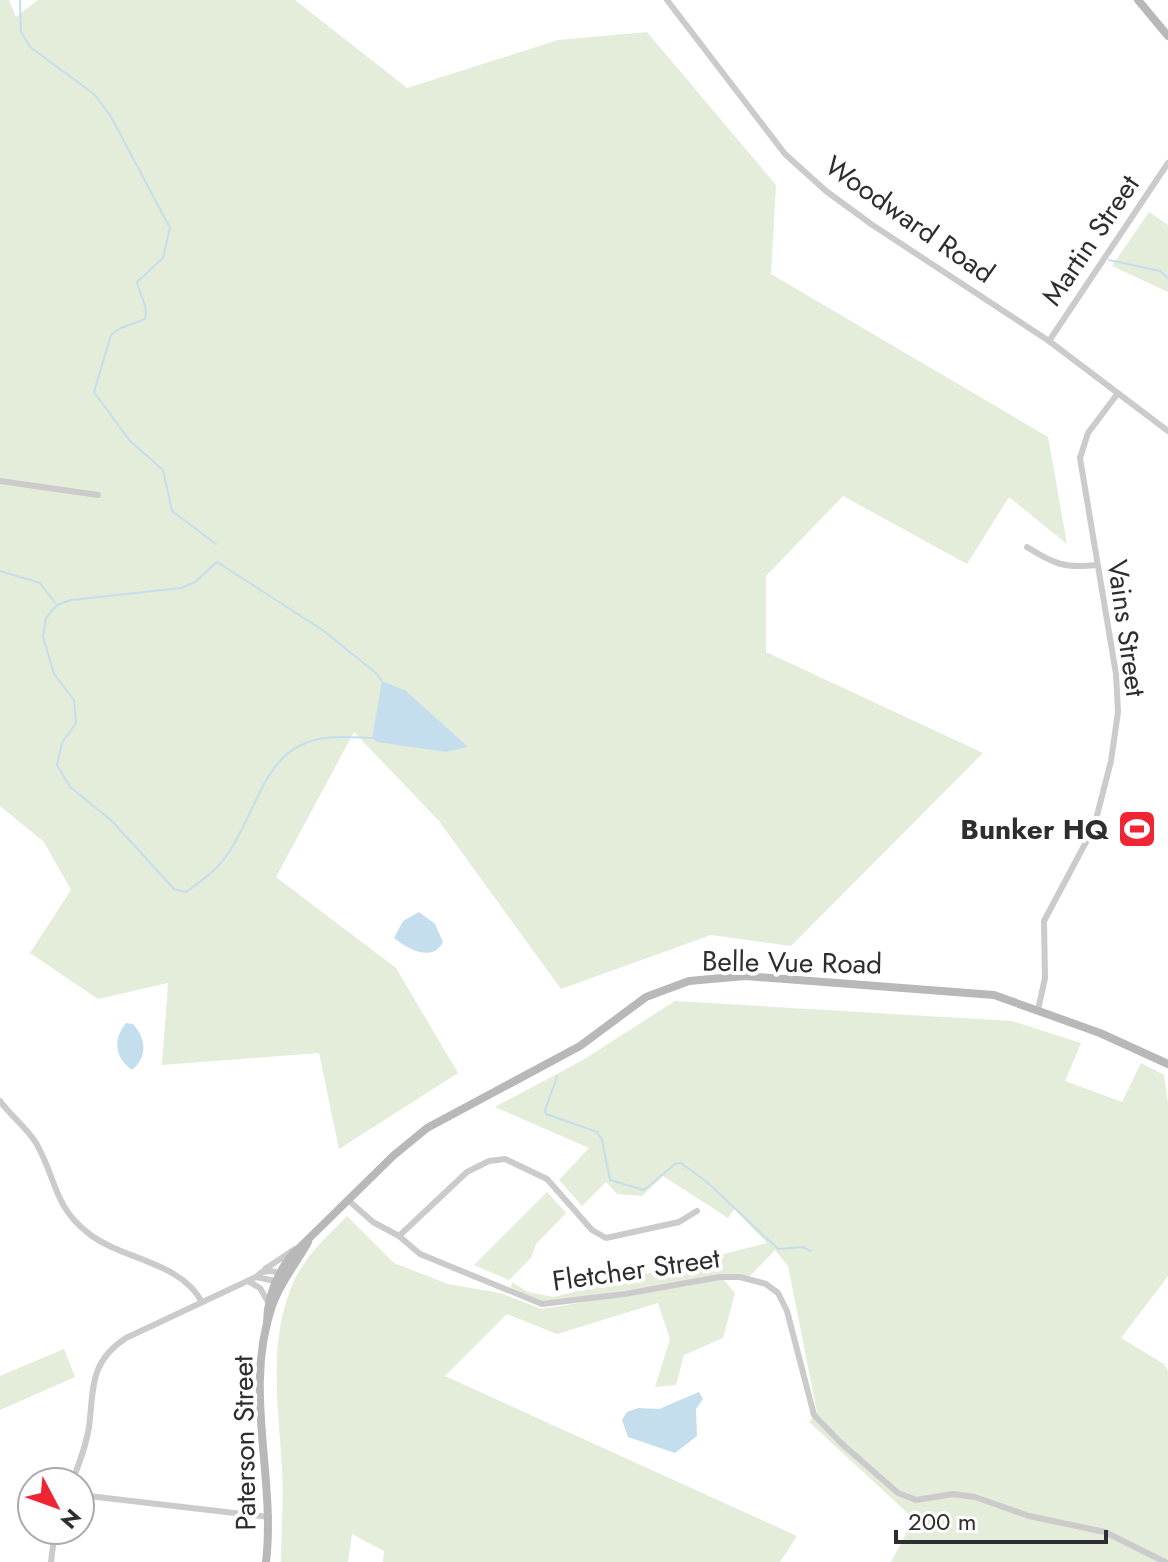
<svg xmlns="http://www.w3.org/2000/svg" width="1168" height="1562" font-family="Jost,sans-serif">
<rect width="100%" height="100%" fill="#fff"/>
<g fill="#e4ecda">
<path d="M 0,0 L 9,0 L 16,17 L 38,0 L 295,0 L 407,88 L 558,40 L 647,32 L 776,185 L 771,274 L 1048,437 L 1067,544 L 1009,497 L 967,564 L 843,496 L 766,576 L 766,652 L 983,753 L 791,946 L 711,935 L 561,989 L 439,821 L 354,732 L 276,877 L 396,968 L 458,1073 L 339,1149 L 319,1053 L 162,1065 L 168,983 L 98,999 L 30,953 L 71,890 L 44,842 L 0,806 Z"/>
<path d="M 1149,212 L 1168,225 L 1168,292 L 1112,266 Z"/>
<path d="M 675,1001 L 1012,1021 L 1081,1043 L 1065,1081 L 1122,1102 L 1141,1063 L 1164,1075 L 1168,1103 L 1168,1276 L 1121,1338 L 1164,1364 L 1168,1371 L 1168,1562 L 891,1562 L 914,1519 L 809,1422 L 817,1412 L 788,1266 L 775,1250 L 750,1276 L 727,1274 L 551,1302 L 538,1301 L 511,1287 L 512,1282 L 528,1292 L 554,1297 L 767,1243 L 734,1209 L 728,1218 L 663,1176 L 642,1196 L 617,1194 L 606,1182 L 582,1206 L 559,1180 L 589,1148 L 495,1107 L 583,1060 Z"/>
<path d="M 547,1192 L 566,1213 L 536,1244 L 531,1258 L 509,1280 L 474,1265 Z"/>
<path d="M 347,1216 L 394,1263 L 448,1284 L 500,1293 L 542,1309 L 723,1279 L 735,1293 L 723,1338 L 684,1355 L 676,1385 L 655,1387 L 670,1339 L 658,1303 L 557,1334 L 507,1314 L 445,1376 L 797,1536 L 780,1562 L 383,1562 L 384,1551 L 352,1534 L 348,1562 L 281,1562 C 281,1532 284,1500 282,1470 C 279,1406 266,1337 296,1277 C 308,1253 329,1235 347,1216 Z"/>
<path d="M 64,1349 L 75,1377 L 0,1410 L 0,1376 Z"/>
</g>
<g fill="#c5deee">
<path d="M 382,681 L 406,691 L 468,747 L 446,752 L 377,742 L 372,738 Z"/>
<path d="M 419,912 L 435,924 L 443,942 C 432,963 408,949 394,938 L 403,921 Z"/>
<path d="M 126,1023 L 133,1024 C 146,1038 148,1057 132,1070 C 114,1057 113,1039 126,1023 Z"/>
<path d="M 699,1392 L 703,1399 L 696,1409 L 697,1436 L 675,1453 L 628,1437 L 622,1420 L 627,1412 L 638,1408 L 659,1409 Z"/>
</g>
<g fill="none" stroke-linecap="round" stroke-linejoin="round">
<g stroke="#c5deee" stroke-width="2">
<path d="M 20,0 L 21,32 L 30,47 L 94,94 L 110,115 L 170,228 L 163,258 L 137,282 C 140,296 148,304 145,319 L 121,328 L 111,335 L 94,392 L 130,441 L 163,470 L 172,511 L 216,544"/>
<path d="M 1109,260 L 1160,271 L 1168,278"/>
<path d="M 0,571 L 40,583 L 55,603"/>
<path d="M 372,738 C 348,737 321,734 299,746 C 261,765 250,827 224,859 C 214,872 200,882 186,892 L 174,889 L 112,821 L 70,787 L 57,765 L 62,743 L 76,723 L 74,700 L 54,674 L 43,637 L 46,618 L 57,605 L 71,600 L 181,588 L 195,582 L 217,562 L 324,631 L 377,674 L 382,681"/>
<path d="M 557,1077 L 545,1110 L 546,1114 L 597,1132 L 602,1140 L 610,1180 L 644,1190 L 675,1164 L 681,1163 L 708,1183 L 778,1249 L 803,1247 L 811,1251"/>
</g>
<g stroke="#cbcbcb" stroke-width="6">
<path d="M 667,0 L 785,154 L 826,191 L 871,224 L 1049,341 L 1168,431"/>
<path d="M 1049,341 L 1168,163"/>
<path d="M 0,481 L 98,495"/>
<path d="M 1027,547 C 1052,563 1065,569 1096,565"/>
<path d="M 1038,1010 L 1045,978 L 1044,921 L 1094,827 L 1111,761 L 1118,712 L 1116,674 L 1080,458 L 1088,433 L 1118,393"/>
<path d="M 0,1101 C 11,1116 26,1127 36,1143 C 56,1177 53,1206 88,1233 C 122,1260 180,1261 202,1302"/>
<path d="M 348,1200 L 373,1222 L 399,1236 L 420,1254 L 542,1304 L 624,1294 L 720,1277 L 740,1277 L 766,1284 L 778,1293 L 787,1311 L 814,1415 L 841,1443 L 898,1493 L 916,1500 L 953,1494 L 975,1497 L 1029,1516 L 1105,1532 L 1165,1562"/>
<path d="M 399,1236 L 467,1172 L 489,1161 L 505,1159 L 547,1179 L 592,1230 L 606,1238 L 679,1222 L 697,1211"/>
<path d="M 265,1269 L 295,1249"/>
<path d="M 256,1277 L 280,1282"/>
<path d="M 248,1281 L 260,1288 L 268,1302"/>
<path d="M 72,1482 C 79,1464 86,1446 89,1427 C 94,1388 89,1362 126,1338 L 256,1277 L 262,1272 L 272,1271 L 282,1274"/>
<path d="M 80,1495 L 269,1517"/>
<path d="M 51,1562 L 55,1530"/>
</g>
<g stroke="#b8b8b8" stroke-width="8">
<path d="M 1138,0 L 1168,36"/>
<path d="M 267,1324 C 267,1298 275,1277 291,1256 L 393,1156 L 427,1128 L 580,1046 L 646,997 L 689,981 L 745,976 L 994,995 L 1100,1033 L 1168,1064"/>
<path d="M 266,1562 C 276,1477 243,1390 272,1306 C 280,1282 296,1264 308,1242"/>
</g>
</g>
<defs>
<symbol id="stadium-square" viewBox="-11 -11 22 22"><rect x="-9" y="-9" width="18" height="18" rx="4" fill="#f02534" stroke="#fff"/><path d="M0-5a6.5 5 0 1 0 0 10a6.5 5 0 1 0 0-10ZM-3.5-1.8h7v3.6h-7Z" fill="#fff"/></symbol>
</defs>
<g fill-rule="evenodd">
<use href="#stadium-square" x="1115" y="807" width="44" height="44"/>
</g>
<g text-anchor="middle" stroke-width="8" stroke-linejoin="round" paint-order="stroke">
<g font-size="28" fill="#2e2e2e" stroke="#fff">
<text transform="translate(910 219) rotate(35)" y="10">Woodward Road</text>
<text transform="translate(1090 240) rotate(-56)" y="10">Martin Street</text>
<text transform="translate(1127 628) rotate(82)" y="10">Vains Street</text>
<text transform="translate(792 962) rotate(1)" y="10">Belle Vue Road</text>
<text transform="translate(636 1269) rotate(-8)" y="10">Fletcher Street</text>
<text transform="translate(244 1443) rotate(-91)" y="10">Paterson Street</text>
</g>
<g font-size="28" font-weight="bold" fill="#2e2e2e" stroke="#fff" text-anchor="end">
<text x="1109" y="839">Bunker HQ</text>
</g>
</g>
<g transform="translate(56 1506) rotate(131)"><circle r="38" fill="#ffffff" stroke="#ababab" stroke-width="2"/>
<path d="M0-6L14 30L0 20L-14 30Z" fill="#f02534"/>
<text y="-12" font-size="22" font-weight="bold" text-anchor="middle" fill="#2e2e2e">N</text>
</g>
<path d="M896 1530v12h210v-12" fill="none" stroke="#2e2e2e" stroke-width="4"/>
<text x="908" y="1530" font-size="24" fill="#2e2e2e" stroke="#ffffff" stroke-width="6" paint-order="stroke">200 m</text>
</svg>
